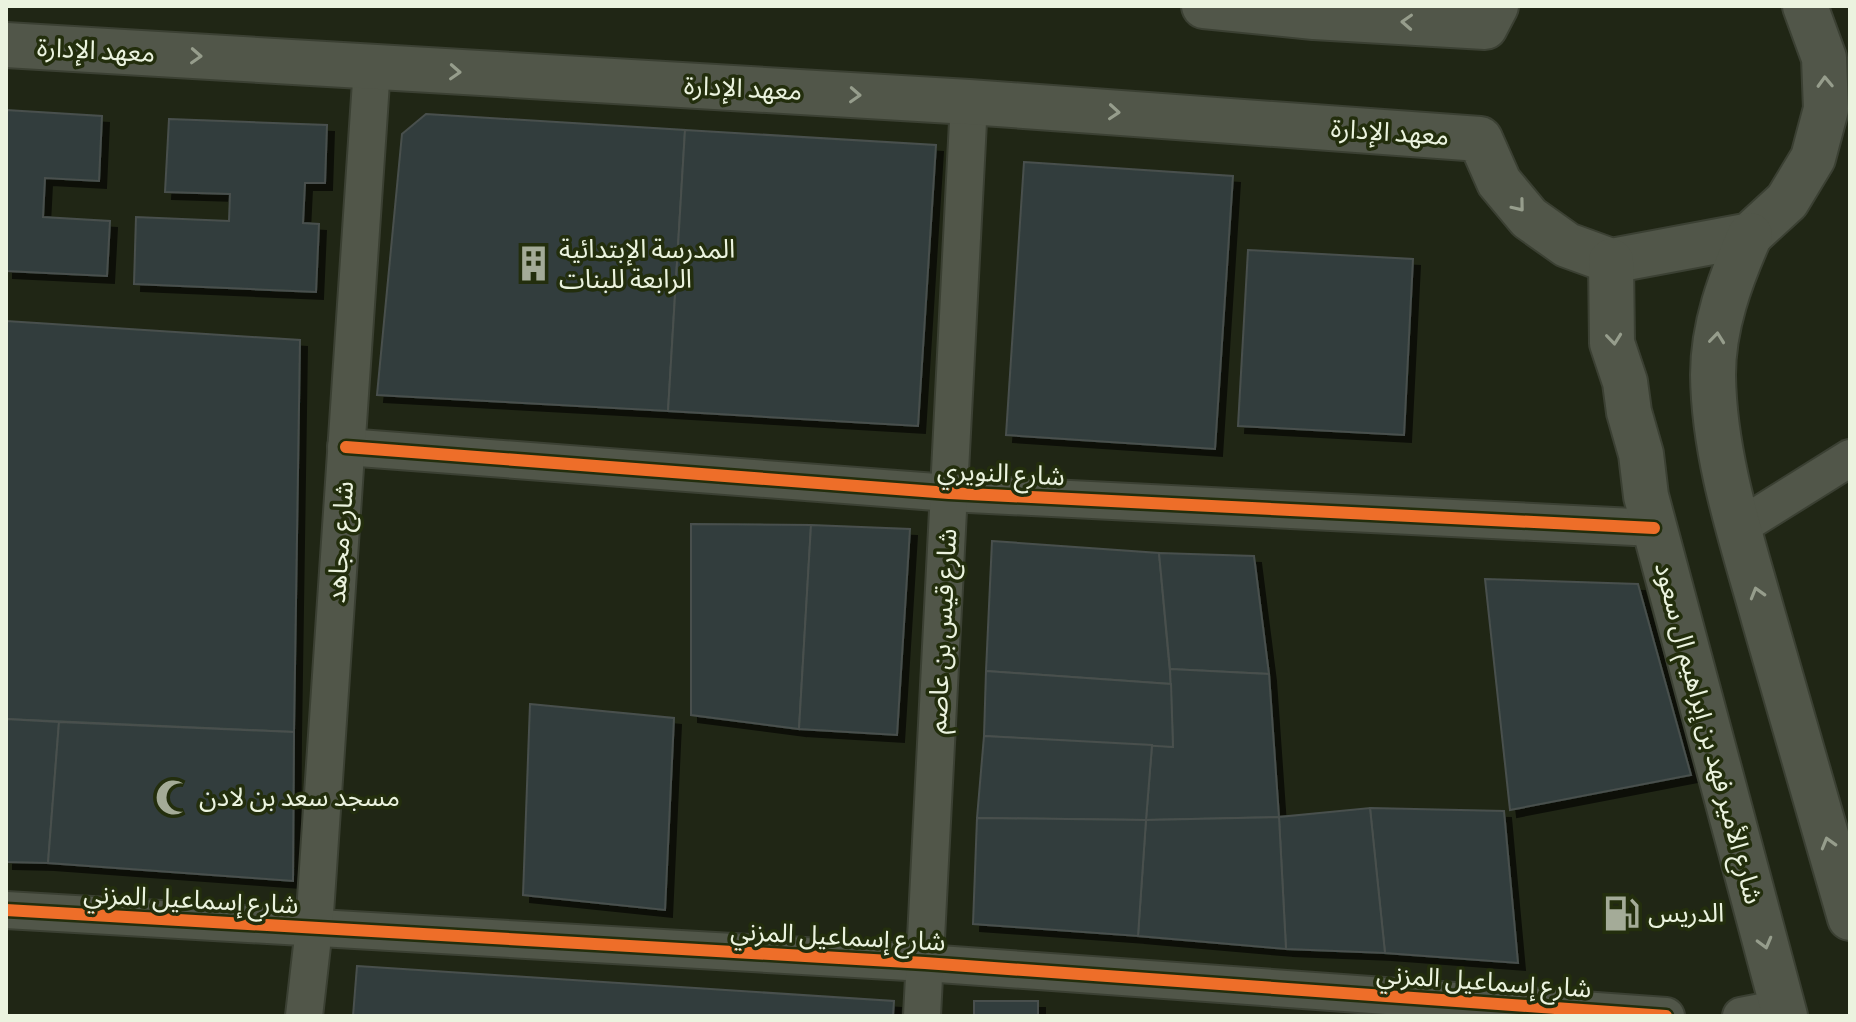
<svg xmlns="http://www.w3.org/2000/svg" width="1856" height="1022" font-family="Bitter,'Noto Sans Arabic',serif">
<defs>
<filter id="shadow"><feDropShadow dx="7" dy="7" stdDeviation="0" flood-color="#0009"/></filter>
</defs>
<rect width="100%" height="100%" fill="#202615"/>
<g fill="#323e3d" stroke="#48504d" stroke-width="2" filter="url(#shadow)">
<path d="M 6,110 L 102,116 L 99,181 L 45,178 L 43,217 L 110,221 L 107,276 L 6,271 Z"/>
<path d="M 426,114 L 685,130 L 668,411 L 377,395 L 402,134 Z"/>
<path d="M 169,119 L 327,125 L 325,183 L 305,183 L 303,223 L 319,224 L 316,292 L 134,284 L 136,217 L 229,221 L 230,194 L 165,192 Z"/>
<path d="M 685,130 L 936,145 L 918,426 L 668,411 Z"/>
<path d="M 1024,162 L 1233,176 L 1215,449 L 1006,435 Z"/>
<path d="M 1248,250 L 1413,259 L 1404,435 L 1238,426 Z"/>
<path d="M 6,321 L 300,340 L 294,732 L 6,719 Z"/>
<path d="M 691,524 L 811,525 L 799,729 L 691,715 Z"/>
<path d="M 811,525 L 910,529 L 897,735 L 799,729 Z"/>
<path d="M 992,541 L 1159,553 L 1171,684 L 986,671 Z"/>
<path d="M 1159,553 L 1254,556 L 1269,674 L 1170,669 Z"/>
<path d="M 1485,579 L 1638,584 L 1691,775 L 1510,810 Z"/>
<path d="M 1170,669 L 1269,674 L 1279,817 L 1146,820 L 1152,745 L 1173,747 Z"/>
<path d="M 986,671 L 1171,684 L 1173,747 L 984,736 Z"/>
<path d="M 530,704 L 674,718 L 665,910 L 523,895 Z"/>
<path d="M 6,719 L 59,722 L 48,863 L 6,862 Z"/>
<path d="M 59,722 L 294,732 L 293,881 L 48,863 Z"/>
<path d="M 984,736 L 1152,745 L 1146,820 L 977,818 Z"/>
<path d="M 1370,808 L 1504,811 L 1518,963 L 1385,953 Z"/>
<path d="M 1370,808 L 1385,953 L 1286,949 L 1279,817 Z"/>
<path d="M 1279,817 L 1286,949 L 1138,936 L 1146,820 Z"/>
<path d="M 977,818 L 1146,820 L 1138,936 L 973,924 Z"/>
<path d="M 357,966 L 894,1001 L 893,1016 L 353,1016 Z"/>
<rect x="974" y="1001" width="64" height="15"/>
</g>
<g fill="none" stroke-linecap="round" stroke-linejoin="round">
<defs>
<g id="street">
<path d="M 346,447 L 949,493 L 1654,528"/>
<path d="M 1738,528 L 1850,458"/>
<path d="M 6,910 L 925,963 L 1666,1016"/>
<path d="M 304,1016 L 314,928 L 372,67"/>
<path d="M 922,1016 L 969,102"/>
<path d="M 1741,1016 L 1782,1008"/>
</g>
<g id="secondary">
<path d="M 1204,6 L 1314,17 L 1485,27 L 1496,6"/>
<path d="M 6,45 L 969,102 L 1480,139 L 1499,182 L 1529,218 L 1567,245 L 1611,261 L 1750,235 L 1787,201 L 1813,158 L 1826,109 L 1824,58 L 1805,6"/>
<path d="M 1750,235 C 1730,280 1713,326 1713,375 C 1714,458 1742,540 1764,619 C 1793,718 1821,818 1850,918"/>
<path d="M 1611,261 L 1612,343 L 1625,382 L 1629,412 L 1641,454 L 1646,496 L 1785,1016"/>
</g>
</defs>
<use href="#street" stroke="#3b4033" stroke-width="40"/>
<use href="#secondary" stroke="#3b4033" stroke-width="48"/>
<use href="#street" stroke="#515649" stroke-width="36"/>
<use href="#secondary" stroke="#515649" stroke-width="44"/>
<defs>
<g id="cycleway">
<path d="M 346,447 L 949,493 L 1654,528"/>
<path d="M 6,910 L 925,963 L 1666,1016"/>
</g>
</defs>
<use href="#cycleway" stroke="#232e0d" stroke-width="17"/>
<use href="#cycleway" stroke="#ee6e29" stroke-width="12"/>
</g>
<defs><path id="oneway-chevron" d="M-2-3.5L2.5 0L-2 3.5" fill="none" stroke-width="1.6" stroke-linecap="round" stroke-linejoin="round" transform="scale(2)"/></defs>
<g stroke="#969d8c">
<use href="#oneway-chevron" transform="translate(1407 22) rotate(-177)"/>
<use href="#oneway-chevron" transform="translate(196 56) rotate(3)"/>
<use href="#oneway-chevron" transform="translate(455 72) rotate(3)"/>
<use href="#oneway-chevron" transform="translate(1825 82) rotate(-92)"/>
<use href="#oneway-chevron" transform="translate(855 95) rotate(3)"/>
<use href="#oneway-chevron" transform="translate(1114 112) rotate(4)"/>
<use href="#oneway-chevron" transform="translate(1519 206) rotate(51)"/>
<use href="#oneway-chevron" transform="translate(1717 338) rotate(-84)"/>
<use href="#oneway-chevron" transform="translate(1614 339) rotate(84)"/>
<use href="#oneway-chevron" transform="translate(1757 593) rotate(-106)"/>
<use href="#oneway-chevron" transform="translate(1828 843) rotate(-106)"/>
<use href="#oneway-chevron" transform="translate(1765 943) rotate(75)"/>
</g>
<defs>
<symbol id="building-bare" viewBox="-9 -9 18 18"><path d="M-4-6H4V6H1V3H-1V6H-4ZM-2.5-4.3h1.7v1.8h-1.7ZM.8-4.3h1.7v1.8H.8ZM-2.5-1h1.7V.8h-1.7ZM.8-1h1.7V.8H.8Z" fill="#a4ab98" stroke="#232e0d" stroke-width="2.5" paint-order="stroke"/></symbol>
<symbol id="mosque-bare" viewBox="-9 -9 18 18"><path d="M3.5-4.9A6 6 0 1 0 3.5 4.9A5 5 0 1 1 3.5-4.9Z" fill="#a4ab98" stroke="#232e0d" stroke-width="2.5" paint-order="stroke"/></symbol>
<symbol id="fuel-bare" viewBox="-9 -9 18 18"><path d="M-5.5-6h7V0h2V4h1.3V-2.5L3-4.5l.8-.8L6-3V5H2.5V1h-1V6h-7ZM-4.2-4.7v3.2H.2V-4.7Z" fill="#a4ab98" stroke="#232e0d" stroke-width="2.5" paint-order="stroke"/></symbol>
</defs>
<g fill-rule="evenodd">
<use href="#building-bare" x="508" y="238" width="51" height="51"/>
<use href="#mosque-bare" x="148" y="772" width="51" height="51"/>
<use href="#fuel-bare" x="1596" y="888" width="51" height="51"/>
</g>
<g text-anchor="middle" stroke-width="7" stroke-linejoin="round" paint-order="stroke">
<g font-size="26" fill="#ebf3df" stroke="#232e0d">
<text transform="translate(96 50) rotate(3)" y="9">معهد الإدارة</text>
<text transform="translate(743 88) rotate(3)" y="9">معهد الإدارة</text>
<text transform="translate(1390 132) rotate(4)" y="9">معهد الإدارة</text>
<text transform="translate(1001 473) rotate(3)" y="9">شارع النويري</text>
<text transform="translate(340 542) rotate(-86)" y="9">شارع مجاهد</text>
<text transform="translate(942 631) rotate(-87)" y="9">شارع قيس بن عاصم</text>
<text transform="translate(1709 733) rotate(75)" y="9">شارع الأمير فهد بن إبراهيم ال سعود</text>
<text transform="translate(191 899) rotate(3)" y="9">شارع إسماعيل المزني</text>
<text transform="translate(838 936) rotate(3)" y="9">شارع إسماعيل المزني</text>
<text transform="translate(1484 981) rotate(4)" y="9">شارع إسماعيل المزني</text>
</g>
<g font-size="26" fill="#ebf3df" stroke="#232e0d" text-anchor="start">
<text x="559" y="258">المدرسة الإبتدائية<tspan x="559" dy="30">الرابعة للبنات</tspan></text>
<text x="199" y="806">مسجد سعد بن لادن</text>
<text x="1648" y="922">الدريس</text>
</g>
</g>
<rect width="1856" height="1022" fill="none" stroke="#ebf3df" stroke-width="16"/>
</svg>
